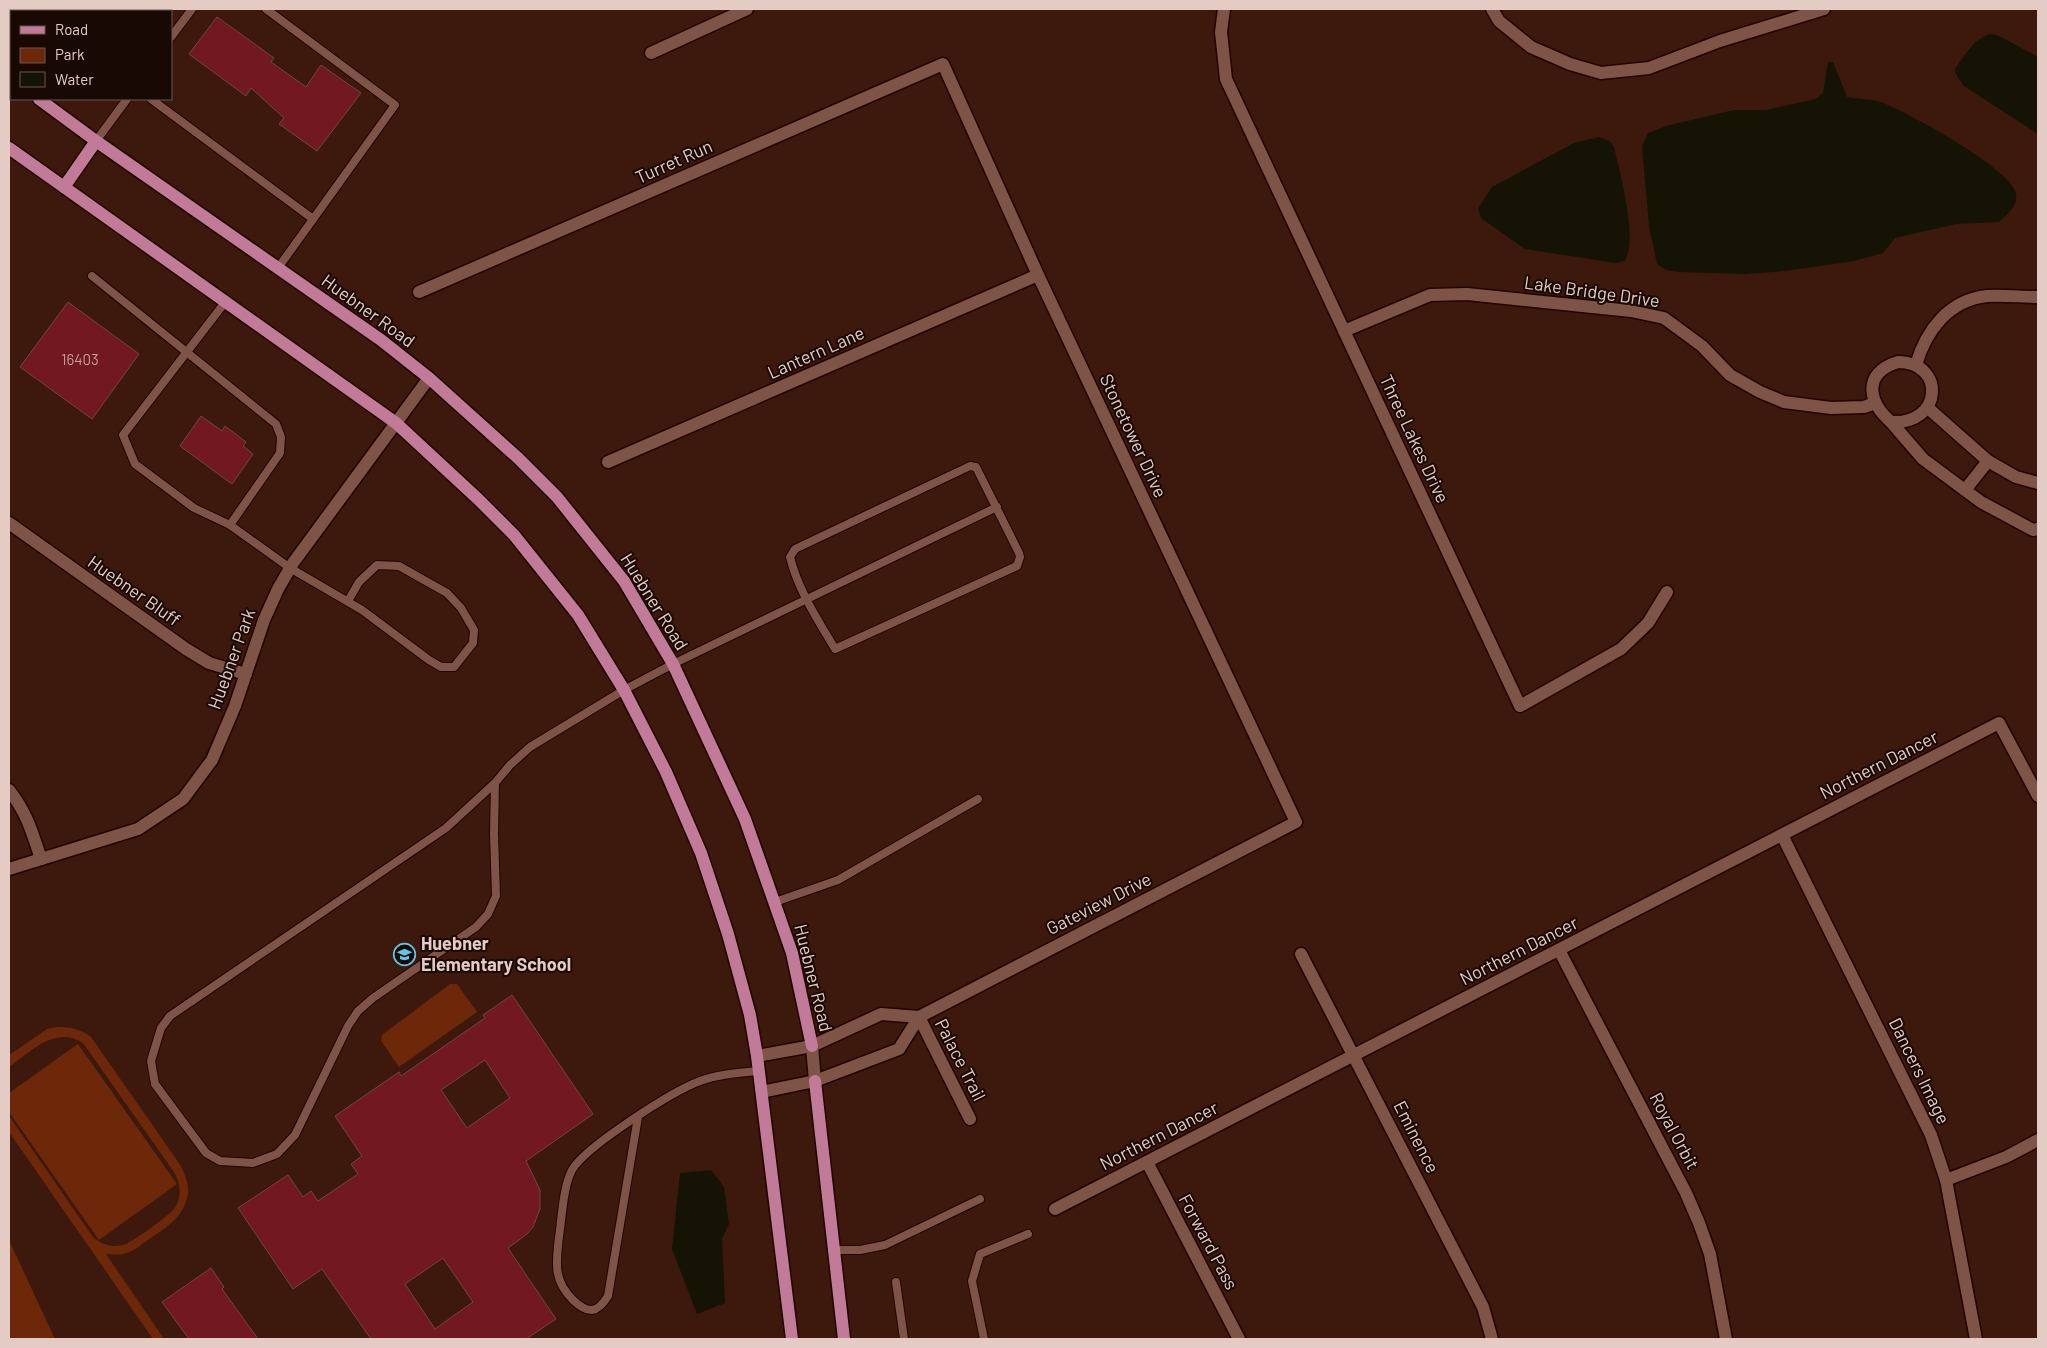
<svg xmlns="http://www.w3.org/2000/svg" width="2047" height="1348" font-family="Barlow,sans-serif">
<rect width="100%" height="100%" fill="#3c190c"/>
<g fill="#6d2709">
<path d="M 450,984 L 457,984 L 477,1012 L 399,1067 L 381,1041 L 382,1035 Z"/>
<path d="M 57,1027 C 71,1027 80,1029 91,1037 L 181,1166 C 185,1175 189,1184 188,1193 C 185,1216 166,1228 149,1239 C 142,1244 136,1250 129,1252 C 121,1256 114,1254 106,1254 L 164,1339 L 153,1339 L 9,1132 L 9,1116 L 93,1237 C 99,1242 106,1246 114,1246 C 118,1246 123,1245 126,1244 C 135,1240 172,1214 176,1206 C 182,1194 180,1183 174,1172 L 83,1043 C 56,1025 31,1051 9,1067 L 9,1055 L 47,1029 Z"/>
<path d="M 78,1044 L 177,1184 L 99,1240 L 9,1112 L 9,1093 Z"/>
<path d="M 9,1240 L 55,1339 L 9,1339 Z"/>
</g>
<g fill="#151303">
<path d="M 1989,34 L 1997,35 L 2038,57 L 2038,134 L 1964,86 L 1955,73 L 1955,69 C 1965,55 1973,40 1989,34 Z"/>
<path d="M 1828,62 L 1833,62 L 1847,97 C 1857,99 1871,99 1881,102 C 1907,112 2010,168 2016,193 C 2019,205 2007,215 1999,222 L 1956,224 L 1895,238 L 1883,253 L 1854,261 L 1785,271 L 1745,274 L 1679,272 L 1666,270 L 1657,264 L 1649,226 L 1642,146 L 1648,133 L 1666,126 L 1734,110 L 1766,110 L 1816,99 L 1823,93 Z"/>
<path d="M 1599,137 L 1610,141 L 1614,147 C 1620,173 1638,238 1625,261 L 1616,263 L 1525,249 L 1481,218 L 1478,209 L 1492,187 L 1574,143 Z"/>
<path d="M 711,1170 L 724,1187 L 729,1224 L 722,1239 L 725,1303 L 697,1314 L 672,1249 L 680,1173 Z"/>
</g>
<g fill="#711821" stroke="#714645" fill-rule="evenodd">
<path d="M 217,17 L 274,58 L 271,62 L 306,87 L 321,65 L 361,93 L 317,151 L 279,124 L 284,118 L 251,88 L 246,96 L 189,54 Z"/>
<path d="M 68,302 L 139,354 L 92,419 L 20,367 Z"/>
<path d="M 201,416 L 222,431 L 225,426 L 246,442 L 243,446 L 253,454 L 232,484 L 180,446 Z"/>
<path d="M 512,995 L 593,1114 L 526,1161 L 540,1190 L 540,1209 L 533,1227 L 527,1234 L 508,1248 L 556,1319 L 526,1339 L 371,1339 L 322,1269 L 293,1289 L 238,1208 L 288,1175 L 303,1197 L 311,1191 L 318,1201 L 358,1174 L 351,1164 L 362,1156 L 335,1116 L 399,1072 L 401,1076 L 485,1018 L 483,1015 ZM 485,1060 L 510,1098 L 467,1128 L 441,1090 ZM 443,1258 L 473,1302 L 435,1329 L 405,1284 Z"/>
<path d="M 211,1268 L 224,1287 L 222,1289 L 258,1339 L 189,1339 L 162,1302 Z"/>
</g>
<g fill="none" stroke-linecap="round" stroke-linejoin="round">
<defs>
<g id="service">
<path d="M 266,9 L 395,105 L 278,268"/>
<path d="M 171,37 L 192,9"/>
<path d="M 151,99 L 313,219"/>
<path d="M 96,141 L 127,99"/>
<path d="M 92,276 L 276,424 L 281,437 L 280,453 L 230,525"/>
<path d="M 226,301 L 123,435 L 135,464 L 194,508 L 230,525 L 290,568 L 362,610 L 429,660 L 441,667 L 454,667 L 473,643 L 474,630 L 461,608 L 447,593 L 399,566 L 377,565 L 359,582 L 348,601"/>
<path d="M 970,466 L 976,467 L 1019,553 L 1020,557 L 1017,566 L 835,649 C 818,620 798,590 790,557 L 795,549 Z"/>
<path d="M 495,783 L 494,834 L 496,896 L 488,914 L 476,927 L 373,998 L 358,1011 L 348,1026 L 295,1135 L 277,1154 L 253,1163 L 220,1161 L 206,1153 L 155,1084 L 151,1061 L 161,1028 L 170,1016 L 446,828 L 495,783 L 510,765 L 530,747 L 624,690 L 673,664 L 997,507"/>
<path d="M 775,902 L 838,880 L 978,799"/>
<path d="M 638,1117 L 608,1296 C 597,1314 588,1314 573,1300 C 553,1280 556,1263 559,1237 C 562,1217 563,1187 572,1170 C 586,1146 673,1091 700,1081 C 719,1074 739,1073 759,1071"/>
<path d="M 833,1250 L 860,1250 L 885,1245 L 980,1199"/>
<path d="M 896,1282 L 904,1339"/>
<path d="M 984,1339 L 972,1281 L 980,1254 L 1028,1234"/>
</g>
<g id="minor">
<path d="M 1224,9 L 1221,32 L 1226,79 L 1520,706 L 1621,649 L 1648,623 L 1667,592"/>
<path d="M 1492,9 L 1499,21 L 1531,47 L 1570,64 L 1601,73 L 1649,68 L 1720,41 L 1824,9"/>
<path d="M 651,53 L 747,9"/>
<path d="M 419,292 L 943,64 L 1038,275 L 1296,822 L 919,1017 L 899,1049 L 815,1081 L 762,1092"/>
<path d="M 1344,331 L 1430,295 L 1467,294 L 1631,311 L 1664,318 L 1702,346 L 1730,375 L 1760,392 L 1784,402 L 1831,408 L 1864,407 L 1875,403"/>
<path d="M 1898,362 C 1946,362 1943,425 1891,422 C 1868,402 1862,373 1898,362 Z"/>
<path d="M 1916,365 C 1926,330 1949,300 1987,296 C 2004,295 2022,297 2038,297"/>
<path d="M 1928,408 L 1988,461 L 2016,477 L 2038,483"/>
<path d="M 1891,422 L 1923,459 L 1981,502 L 2033,530 L 2038,529"/>
<path d="M 608,462 L 1038,275"/>
<path d="M 1965,490 L 1988,461"/>
<path d="M 9,523 L 186,649 L 209,663 L 246,674"/>
<path d="M 9,790 C 27,813 32,832 41,859"/>
<path d="M 1782,835 L 1931,1135 L 1946,1180 L 1976,1339"/>
<path d="M 9,869 L 138,829 L 183,799 L 212,760 L 235,706 L 264,620 L 278,589 L 293,563 L 429,378"/>
<path d="M 1559,950 L 1686,1193 L 1699,1223 L 1710,1254 L 1726,1339"/>
<path d="M 1301,954 L 1483,1307 L 1492,1339"/>
<path d="M 919,1017 L 970,1119"/>
<path d="M 757,1056 L 812,1046 L 881,1014 L 919,1017"/>
<path d="M 1147,1162 L 1239,1339"/>
<path d="M 1946,1180 L 2006,1157 L 2038,1140"/>
<path d="M 1055,1209 L 1999,723 L 2038,796"/>
</g>
<path id="secondary" d="M 812,1046 L 815,1081"/>
<g id="primary">
<path d="M 9,76 L 11,78"/>
<path d="M 39,99 L 96,141 L 381,340 L 429,378 L 518,458 L 557,497 L 624,581 L 673,664 L 745,819 L 792,953 L 812,1046"/>
<path d="M 9,148 L 396,423 L 478,499 L 514,535 L 578,615 L 624,690 L 666,772 L 701,853 L 728,934 L 750,1015 L 757,1056 L 792,1339"/>
<path d="M 64,187 L 96,141"/>
<path d="M 815,1081 L 844,1339"/>
</g>
</defs>
<use href="#service" stroke="#210300" stroke-width="10"/>
<use href="#minor" stroke="#210300" stroke-width="15"/>
<use href="#secondary" stroke="#210300" stroke-width="15"/>
<use href="#primary" stroke="#210300" stroke-width="15"/>
<use href="#service" stroke="#7d5445" stroke-width="8"/>
<use href="#minor" stroke="#7d5445" stroke-width="12"/>
<use href="#secondary" stroke="#7d5445" stroke-width="12"/>
<use href="#primary" stroke="#c17b99" stroke-width="12"/>
</g>
<defs>
<symbol id="school-ring" viewBox="-11 -11 22 22"><circle r="9.5" fill="#190905" stroke="#5cc7e8" stroke-width="1.5"/><path d="M0-5L7-2L0 1L-7-2ZM-4 1L0 2.5L4 1V4Q0 6-4 4Z" fill="#5cc7e8"/></symbol>
</defs>
<g fill-rule="evenodd">
<use href="#school-ring" x="392" y="942" width="25" height="25"/>
</g>
<g text-anchor="middle" stroke-width="4" stroke-linejoin="round" paint-order="stroke">
<g font-size="15" fill="#c79e9a">
<text x="80" y="365">16403</text>
</g>
<g font-size="18" fill="#e4cbc3" stroke="#190905">
<text transform="translate(674 162) rotate(-24)" y="6">Turret Run</text>
<text transform="translate(1592 292) rotate(8)" y="6">Lake Bridge Drive</text>
<text transform="translate(368 311) rotate(36)" y="6">Huebner Road</text>
<text transform="translate(816 353) rotate(-24)" y="6">Lantern Lane</text>
<text transform="translate(1133 436) rotate(65)" y="6">Stonetower Drive</text>
<text transform="translate(1414 439) rotate(65)" y="6">Three Lakes Drive</text>
<text transform="translate(134 591) rotate(35)" y="6">Huebner Bluff</text>
<text transform="translate(654 602) rotate(58)" y="6">Huebner Road</text>
<text transform="translate(232 659) rotate(-70)" y="6">Huebner Park</text>
<text transform="translate(1879 765) rotate(-27)" y="6">Northern Dancer</text>
<text transform="translate(1099 904) rotate(-27)" y="6">Gateview Drive</text>
<text transform="translate(1519 951) rotate(-27)" y="6">Northern Dancer</text>
<text transform="translate(813 978) rotate(76)" y="6">Huebner Road</text>
<text transform="translate(960 1060) rotate(63)" y="6">Palace Trail</text>
<text transform="translate(1919 1071) rotate(64)" y="6">Dancers Image</text>
<text transform="translate(1674 1131) rotate(62)" y="6">Royal Orbit</text>
<text transform="translate(1159 1136) rotate(-27)" y="6">Northern Dancer</text>
<text transform="translate(1416 1137) rotate(63)" y="6">Eminence</text>
<text transform="translate(1208 1242) rotate(62)" y="6">Forward Pass</text>
</g>
<g font-size="18" font-weight="bold" fill="#e4cbc3" stroke="#190905" text-anchor="start">
<text x="421" y="950">Huebner<tspan x="421" dy="21">Elementary School</tspan></text>
</g>
</g>
<rect width="2047" height="1348" fill="none" stroke="#e4cbc3" stroke-width="20"/>
<rect x="10" y="10" width="162" height="90" fill="#190905" stroke="#6a5751"/>
<rect x="20" y="26" width="25" height="8" fill="#c17b99" stroke="#6a5751"/>
<text x="55" y="35" font-size="15" fill="#e4cbc3">Road</text>
<rect x="20" y="48" width="25" height="15" fill="#6d2709" stroke="#6a5751"/>
<text x="55" y="60" font-size="15" fill="#e4cbc3">Park</text>
<rect x="20" y="72" width="25" height="15" fill="#151303" stroke="#6a5751"/>
<text x="55" y="85" font-size="15" fill="#e4cbc3">Water</text>
</svg>
